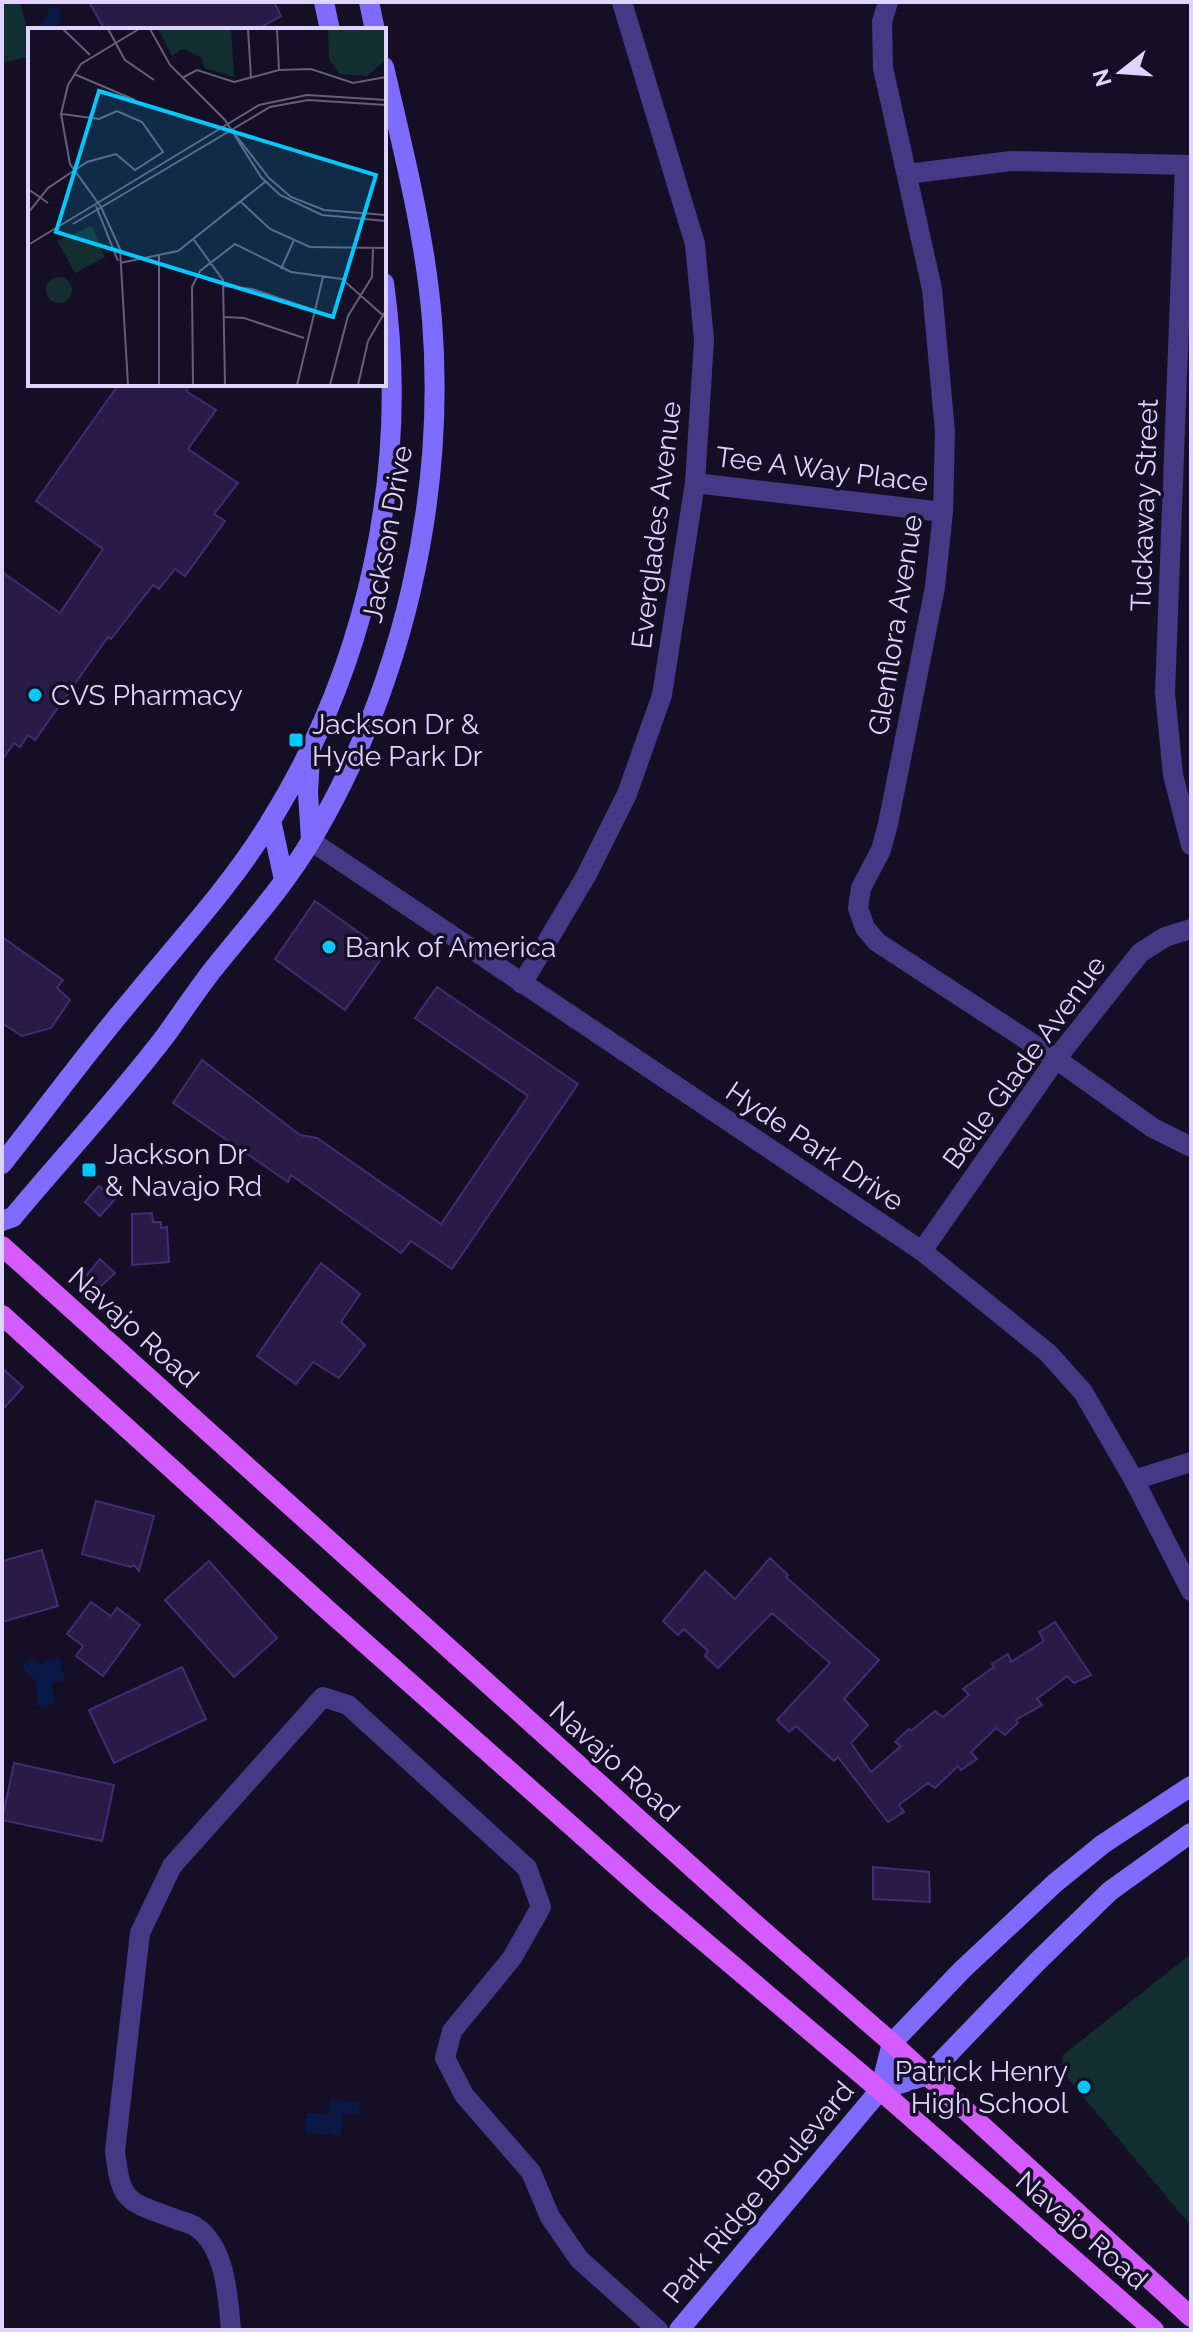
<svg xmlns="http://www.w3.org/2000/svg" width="1193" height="2332" font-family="Raleway,sans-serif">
<rect width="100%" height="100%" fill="#150f26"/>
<g fill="#122e30">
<path d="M 2,2 L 20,2 L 30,40 L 30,56 L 2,63 Z"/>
<path d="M 1191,1954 L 1191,2226 L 1061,2070 L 1063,2055 Z"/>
</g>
<g fill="#091844">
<path d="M 51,6 L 59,8 C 62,15 61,23 56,30 L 39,30 Z"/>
<path d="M 58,1657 L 62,1661 L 60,1668 L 66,1677 L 63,1681 L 52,1683 L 55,1702 L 45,1708 L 38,1706 L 35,1681 L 25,1671 L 23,1664 L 33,1659 L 42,1665 L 50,1659 Z"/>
<path d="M 330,2100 L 360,2102 L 359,2115 L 343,2114 L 341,2136 L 305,2132 L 307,2113 L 328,2115 Z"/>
</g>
<g fill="#291b47" stroke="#432c73" stroke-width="2">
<path d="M 89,2 L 274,2 L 281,16 L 256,30 L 105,30 Z"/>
<path d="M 119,384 L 190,384 L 186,391 L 216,410 L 188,449 L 238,483 L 214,514 L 225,521 L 185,576 L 175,569 L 159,589 L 153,585 L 111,639 L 108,637 L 35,740 L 28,735 L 20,747 L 14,743 L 2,760 L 2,572 L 60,613 L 103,549 L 36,501 Z"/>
<path d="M 315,901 L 386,952 L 345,1010 L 275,959 Z"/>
<path d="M 2,937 L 63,980 L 57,988 L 70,1000 L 51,1028 L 22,1036 L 2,1023 Z"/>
<path d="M 437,987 L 578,1084 L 452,1269 L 411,1241 L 401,1253 L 291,1175 L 288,1182 L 173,1103 L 202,1060 L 300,1135 L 317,1138 L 441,1224 L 528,1096 L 415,1018 Z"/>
<path d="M 99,1186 L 115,1199 L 100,1216 L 85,1202 Z"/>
<path d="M 152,1213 L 153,1222 L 161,1222 L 161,1228 L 167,1227 L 169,1262 L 132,1265 L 132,1214 Z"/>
<path d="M 100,1259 L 115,1273 L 100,1287 L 87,1275 Z"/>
<path d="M 321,1263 L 360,1294 L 341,1322 L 365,1345 L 339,1378 L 313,1362 L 296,1384 L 257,1356 Z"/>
<path d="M 2,1368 L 23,1387 L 2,1410 Z"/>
<path d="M 96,1501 L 154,1516 L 139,1571 L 134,1565 L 131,1567 L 82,1554 Z"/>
<path d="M 42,1550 L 58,1606 L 2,1622 L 2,1561 Z"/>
<path d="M 770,1558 L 788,1575 L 786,1577 L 879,1660 L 844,1699 L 868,1725 L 851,1743 L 871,1772 L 901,1746 L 895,1742 L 909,1729 L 911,1731 L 935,1711 L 943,1717 L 969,1695 L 963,1689 L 994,1667 L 992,1664 L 1008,1654 L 1011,1662 L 1044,1641 L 1039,1632 L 1055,1622 L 1091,1675 L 1074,1683 L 1067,1676 L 1037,1699 L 1042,1705 L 1016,1720 L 1018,1723 L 1005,1735 L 996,1728 L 971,1752 L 977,1759 L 961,1770 L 958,1766 L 935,1788 L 928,1783 L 899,1805 L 904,1812 L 888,1822 L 838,1757 L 834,1761 L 796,1726 L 789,1732 L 777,1720 L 830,1663 L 772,1613 L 718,1668 L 705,1656 L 708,1651 L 684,1629 L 678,1635 L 663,1621 L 705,1571 L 735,1599 Z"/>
<path d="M 209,1561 L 277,1638 L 234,1677 L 165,1600 Z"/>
<path d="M 91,1602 L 111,1616 L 117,1608 L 140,1625 L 103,1676 L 76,1656 L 83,1646 L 67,1634 Z"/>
<path d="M 182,1667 L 206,1719 L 114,1763 L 89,1710 Z"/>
<path d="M 14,1763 L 114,1785 L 102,1841 L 2,1820 Z"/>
<path d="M 873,1867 L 929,1872 L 930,1902 L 873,1899 Z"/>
</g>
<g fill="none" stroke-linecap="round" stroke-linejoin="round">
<g stroke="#453986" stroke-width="20">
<path d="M 888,2 L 882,22 L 883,68 L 932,289 L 945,432 L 943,512 L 935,587 L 888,824 L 881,850 L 861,888 L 858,908 L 865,928 L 877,942 L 1056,1059 L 1153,1128 L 1191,1147"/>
<path d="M 1185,165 L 1165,693 L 1173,775 L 1191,845"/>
<path d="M 907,174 L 1011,161 L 1191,165"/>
<path d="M 695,483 L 943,512"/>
<path d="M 522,984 L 586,876 L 627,794 L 662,695 L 695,483 L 704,340 L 695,244 L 622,2"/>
<path d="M 922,1251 L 1056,1059 L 1140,953 L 1165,937 L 1191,929"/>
<path d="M 1134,1480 L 1191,1462"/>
<path d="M 231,2330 C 228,2298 226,2247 196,2227 C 190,2223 180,2221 173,2218 C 126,2201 121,2202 115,2151 L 140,1933 L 172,1866 L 323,1697 L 348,1705 L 527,1868 L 541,1907 L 512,1958 L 452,2031 L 445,2058 L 464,2095 L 531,2172 L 550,2217 L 579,2259 L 658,2330"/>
</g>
<path stroke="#453986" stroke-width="20" d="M 311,841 L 922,1251 L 1048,1353 L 1083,1392 L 1134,1480 L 1191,1591"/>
<g stroke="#806bff" stroke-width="20">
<path d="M 324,2 L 330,30"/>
<path d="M 369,2 L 375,30"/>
<path d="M 310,756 L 308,793 L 311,840"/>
<path d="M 271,820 L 284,880"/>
<path d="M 2,1164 C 46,1109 87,1052 133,998 C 180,940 231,886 270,822 C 369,663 410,468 384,283"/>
<path d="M 2,1221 L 13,1217 C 63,1157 118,1098 166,1035 C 181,1014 195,993 211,972 C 245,929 284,887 312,839 C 403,685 446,498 432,320 C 425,234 403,150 384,67"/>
<path d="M 880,2090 L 928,2075 L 1036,1963 L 1110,1891 L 1191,1833"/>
<path d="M 679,2330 L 880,2090 L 892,2043 L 963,1969 L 1055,1883 L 1103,1844 L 1191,1786"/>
</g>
<g stroke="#d45bff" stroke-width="20">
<path d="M 2,1246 L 746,1916 L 892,2043 L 1191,2317"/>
<path d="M 2,1315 L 331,1613 L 654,1899 L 880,2090 L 1154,2330"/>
</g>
</g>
<g fill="#00c8ff" stroke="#150f26" stroke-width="3">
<circle cx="35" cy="695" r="8"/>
<rect x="288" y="732" width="16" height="16" rx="4"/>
<circle cx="329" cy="947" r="8"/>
<rect x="81" y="1162" width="16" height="16" rx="4"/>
<circle cx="1084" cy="2087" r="8"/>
</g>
<g text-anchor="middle" stroke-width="7" stroke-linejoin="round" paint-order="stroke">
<g font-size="28" fill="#ded4ff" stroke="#150f26">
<text transform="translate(822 469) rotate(7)" y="10">Tee A Way Place</text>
<text transform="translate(1144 505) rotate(-88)" y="10">Tuckaway Street</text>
<text transform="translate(656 525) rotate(-83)" y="10">Everglades Avenue</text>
<text transform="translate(387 534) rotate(-80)" y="10">Jackson Drive</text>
<text transform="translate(895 625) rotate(-81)" y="10">Glenflora Avenue</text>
<text transform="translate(1024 1062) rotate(-54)" y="10">Belle Glade Avenue</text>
<text transform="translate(815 1146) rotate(34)" y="10">Hyde Park Drive</text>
<text transform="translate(134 1327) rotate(42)" y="10">Navajo Road</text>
<text transform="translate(615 1761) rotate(42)" y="10">Navajo Road</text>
<text transform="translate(758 2192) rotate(-50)" y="10">Park Ridge Boulevard</text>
<text transform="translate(1082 2230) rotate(41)" y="10">Navajo Road</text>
</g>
<g font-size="28" fill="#ded4ff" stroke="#150f26" text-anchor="start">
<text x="51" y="705">CVS Pharmacy</text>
<text x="312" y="734">Jackson Dr &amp;<tspan x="312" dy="32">Hyde Park Dr</tspan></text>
<text x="345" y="957">Bank of America</text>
<text x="105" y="1164">Jackson Dr<tspan x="105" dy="32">&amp; Navajo Rd</tspan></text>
<text x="1068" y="2081" text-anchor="end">Patrick Henry<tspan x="1068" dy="32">High School</tspan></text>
</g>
</g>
<g transform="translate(28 28)">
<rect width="358" height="358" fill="#150f26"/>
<path d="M 130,1 L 203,1 L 206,49 L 176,40 L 174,30 L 163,24 L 154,21 L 144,28 ZM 300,1 L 358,1 L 358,32 L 339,48 L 311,46 L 301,31 ZM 64,198 L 77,229 L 47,245 L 29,213 ZM18 262a13 13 0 1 1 26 0a13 13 0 1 1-26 0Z" fill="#122e30"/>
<path fill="none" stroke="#655e7d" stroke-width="2" d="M 35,1 L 62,27M 80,1 L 97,32 L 126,52M 122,1 L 142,37 L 197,92 L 233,149 L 252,167 L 294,187 L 358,193M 220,1 L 223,50M 249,1 L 251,42M 46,46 L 107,72M 154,50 L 169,42 L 206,54 L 251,42 L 283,41 L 325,55 L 358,49M 203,101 L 241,150 L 263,169 L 296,182 L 358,187M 0,161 L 20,175M 213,174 L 242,201 L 282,219 L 356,220M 68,178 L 90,233M 0,185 L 20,160 L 59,134 L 88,126 L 107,142 L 135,124 L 114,94 L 89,83 L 71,91 L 34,86M 45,196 L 242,79 L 280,72 L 358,77M 166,212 L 195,252 L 197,357M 0,217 L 231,77 L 279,67 L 358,72M 92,235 L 150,223 L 237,154M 253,241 L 266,212M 195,258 L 224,261 L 286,282M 196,289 L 216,290 L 276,310M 100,357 L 92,221 L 73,179 L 42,136 L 33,86 L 40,57 L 53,36 L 111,1M 131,357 L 131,228M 165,357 L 164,259 L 172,243 L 207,216 L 263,244 L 314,251 L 358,290M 269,357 L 295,249M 302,357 L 320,288 L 344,249 L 345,221M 330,357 L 340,313 L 358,282"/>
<path fill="#00c8ff" fill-opacity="0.15" stroke="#00c8ff" stroke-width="4" d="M 71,63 L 348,147 L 305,289 L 28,204 Z"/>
<rect width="358" height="358" fill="none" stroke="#ded4ff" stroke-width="4"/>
</g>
<rect width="1193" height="2332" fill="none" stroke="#ded4ff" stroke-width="8"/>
<g transform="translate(1121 72) rotate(253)" stroke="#150f26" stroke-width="6" paint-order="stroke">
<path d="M0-6L14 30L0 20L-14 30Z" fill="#ded4ff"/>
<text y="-12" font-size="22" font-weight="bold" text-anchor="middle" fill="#ded4ff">N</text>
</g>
</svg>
